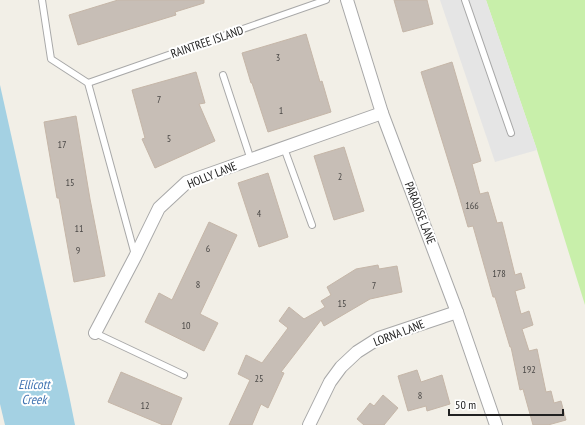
<svg xmlns="http://www.w3.org/2000/svg" width="585" height="425" font-family="'PT Sans Narrow',sans-serif">
<rect width="100%" height="100%" fill="#f2efe7"/>
<path fill="#c8efaa" d="M 486,0 L 585,0 L 585,305 L 537,150 Z"/>
<path fill="#e5e5e5" d="M 440,0 L 486,0 L 537,150 L 495,162 Z"/>
<path fill="#a4d1e3" d="M 0,85 L 69,395 L 75,425 L 5,425 L 0,404 Z"/>
<g fill="#c7beb6" stroke="#c5b6a8">
<path d="M 118,0 L 204,0 L 204,3 L 175,12 L 176,15 L 78,45 L 69,15 Z"/>
<path d="M 394,0 L 427,0 L 433,24 L 403,32 Z"/>
<path d="M 306,34 L 320,82 L 322,81 L 331,112 L 268,132 L 252,83 L 251,83 L 242,53 Z"/>
<path d="M 452,62 L 481,161 L 472,164 L 480,194 L 488,192 L 497,223 L 502,222 L 515,275 L 521,273 L 525,288 L 515,291 L 521,314 L 529,311 L 533,325 L 522,329 L 529,351 L 537,349 L 546,392 L 551,391 L 554,403 L 561,401 L 566,420 L 548,425 L 533,425 L 523,389 L 520,390 L 511,347 L 510,347 L 495,297 L 493,297 L 473,226 L 468,227 L 457,189 L 421,72 Z"/>
<path d="M 196,72 L 205,103 L 199,104 L 215,141 L 155,168 L 142,139 L 145,138 L 132,90 Z"/>
<path d="M 76,116 L 90,199 L 105,276 L 74,282 L 59,198 L 57,198 L 44,122 Z"/>
<path d="M 344,147 L 364,211 L 334,220 L 314,156 Z"/>
<path d="M 268,173 L 288,237 L 259,247 L 238,183 Z"/>
<path d="M 209,222 L 237,235 L 200,314 L 218,323 L 204,351 L 145,322 L 159,293 L 172,300 Z"/>
<path d="M 378,265 L 379,269 L 397,266 L 402,292 L 370,299 L 324,326 L 321,320 L 281,372 L 284,373 L 268,408 L 261,404 L 252,425 L 229,425 L 250,380 L 238,374 L 246,355 L 262,363 L 288,328 L 279,321 L 289,307 L 304,319 L 325,307 L 321,301 L 331,295 L 327,287 L 356,269 Z"/>
<path d="M 417,370 L 421,382 L 442,375 L 450,404 L 427,411 L 426,406 L 408,411 L 398,376 Z"/>
<path d="M 121,372 L 182,398 L 171,425 L 163,425 L 108,402 Z"/>
<path d="M 383,395 L 398,408 L 384,425 L 364,425 L 357,419 L 370,403 L 374,406 Z"/>
</g>
<g fill="none" stroke-linecap="round" stroke-linejoin="round">
<defs>
<g id="lane">
<path d="M 42,0 L 51,59 L 88,83 L 135,255"/>
<path d="M 465,0 L 511,133"/>
<path d="M 223,75 L 251,160"/>
<path d="M 88,83 L 326,0"/>
<path d="M 284,148 L 312,225"/>
<path d="M 95,333 L 184,375"/>
</g>
<g id="street">
<path d="M 347,0 L 382,113 L 457,312 L 496,425"/>
<path d="M 95,333 L 135,257 L 159,208 L 187,182 L 382,113"/>
<path d="M 309,425 L 330,382 L 341,367 L 357,352 L 379,338 L 457,312"/>
</g>
</defs>
<use href="#lane" stroke="#a8a8a8" stroke-width="8"/>
<use href="#street" stroke="#a8a8a8" stroke-width="14"/>
<use href="#lane" stroke="#fff" stroke-width="6"/>
<use href="#street" stroke="#fff" stroke-width="12"/>
</g>
<g text-anchor="middle" stroke-width="4" stroke-linejoin="round" paint-order="stroke">
<g font-size="10" fill="#4a4846">
<text x="278" y="61">3</text>
<text x="159" y="103">7</text>
<text x="281" y="114">1</text>
<text x="169" y="142">5</text>
<text x="62" y="148">17</text>
<text x="340" y="180">2</text>
<text x="70" y="186">15</text>
<text x="472" y="209">166</text>
<text x="259" y="217">4</text>
<text x="79" y="232">11</text>
<text x="208" y="252">6</text>
<text x="78" y="254">9</text>
<text x="499" y="277">178</text>
<text x="198" y="288">8</text>
<text x="374" y="289">7</text>
<text x="342" y="307">15</text>
<text x="186" y="329">10</text>
<text x="529" y="373">192</text>
<text x="259" y="382">25</text>
<text x="420" y="399">8</text>
<text x="145" y="409">12</text>
</g>
<g font-size="12" fill="#212121" stroke="#fff">
<text transform="translate(207 42) rotate(-19)" y="4">RAINTREE ISLAND</text>
<text transform="translate(212 175) rotate(-22)" y="4">HOLLY LANE</text>
<text transform="translate(420 213) rotate(69)" y="4">PARADISE LANE</text>
<text transform="translate(399 333) rotate(-21)" y="4">LORNA LANE</text>
</g>
<g font-size="13" font-style="italic" fill="#4174b2" stroke="#fff">
<text x="34" y="389">Ellicott<tspan x="34" dy="15">Creek</tspan></text>
</g>
</g>
<path d="M449 409v6h114v-6" fill="none" stroke="#212121" stroke-width="2"/>
<text x="455" y="409" font-size="12" fill="#212121" stroke="#ffffff" stroke-width="3" paint-order="stroke">50 m</text>
</svg>
